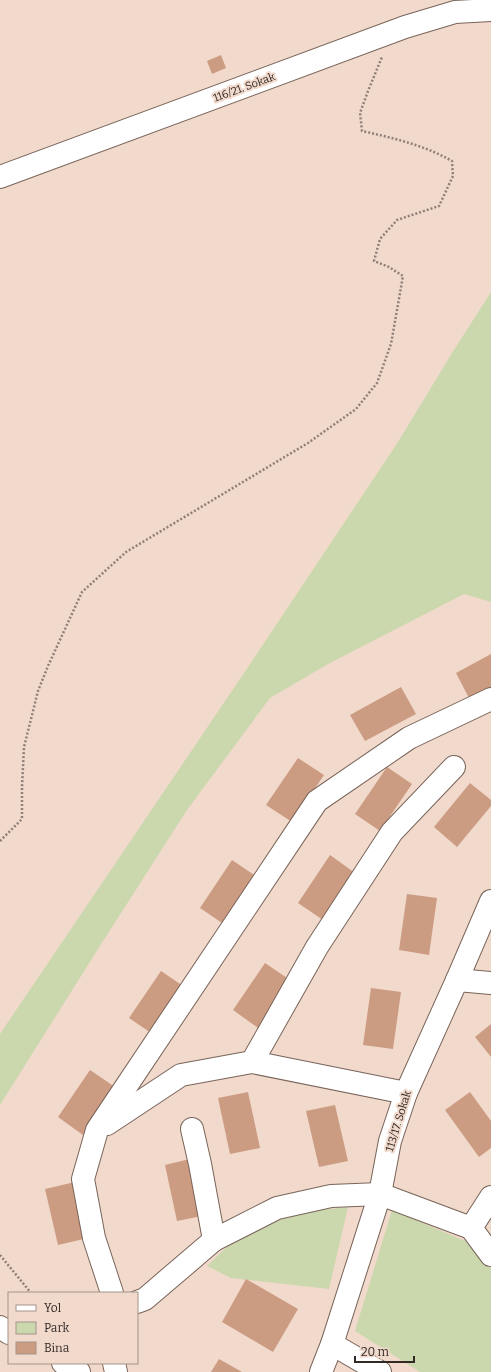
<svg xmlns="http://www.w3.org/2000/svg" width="491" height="1372" font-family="Bitter,serif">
<rect width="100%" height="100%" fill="#f1d9cc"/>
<g fill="#cbd8ae">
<path d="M 491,292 L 491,602 L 464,594 L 328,664 L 270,698 L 187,810 L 98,949 L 0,1105 L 0,1034 L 242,676 L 398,442 L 452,353 Z"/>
<path d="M 348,1207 L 329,1289 L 231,1278 L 207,1266 L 231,1243 L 286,1214 Z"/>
<path d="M 392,1210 L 470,1243 L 491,1268 L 491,1372 L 420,1372 L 355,1331 Z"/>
</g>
<g fill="#cc9c82">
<path d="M 221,55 L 226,68 L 212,74 L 207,61 Z"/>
<path d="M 491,654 L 491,689 L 470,700 L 456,673 Z"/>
<path d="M 401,687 L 416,714 L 365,741 L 350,715 Z"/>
<path d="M 298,758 L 324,775 L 292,822 L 266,805 Z"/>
<path d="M 387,767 L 412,784 L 380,831 L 355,814 Z"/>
<path d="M 470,783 L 491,800 L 491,806 L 457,847 L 434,827 Z"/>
<path d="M 330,855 L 355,873 L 323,920 L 298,903 Z"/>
<path d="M 232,860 L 257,877 L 225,925 L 200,908 Z"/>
<path d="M 407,894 L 437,898 L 429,955 L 399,950 Z"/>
<path d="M 265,963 L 290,980 L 258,1028 L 233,1010 Z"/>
<path d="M 161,971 L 186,988 L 154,1035 L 129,1018 Z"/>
<path d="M 371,988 L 401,992 L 393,1049 L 363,1045 Z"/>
<path d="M 491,1024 L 491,1057 L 475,1037 Z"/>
<path d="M 90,1070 L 115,1087 L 83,1135 L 58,1117 Z"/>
<path d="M 248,1092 L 260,1148 L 230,1154 L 218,1098 Z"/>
<path d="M 470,1092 L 491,1121 L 491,1148 L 479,1157 L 445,1110 Z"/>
<path d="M 335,1105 L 348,1161 L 319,1167 L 306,1111 Z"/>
<path d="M 194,1158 L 207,1215 L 177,1221 L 165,1165 Z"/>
<path d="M 75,1182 L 88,1238 L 58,1245 L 45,1189 Z"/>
<path d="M 246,1279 L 298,1309 L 273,1352 L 222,1322 Z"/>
<path d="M 219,1359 L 242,1372 L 211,1372 Z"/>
</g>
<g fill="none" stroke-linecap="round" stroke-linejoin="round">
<defs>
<g id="minor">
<path d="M 0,177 L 405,27 L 455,12 L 491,10"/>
<path d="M 457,980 L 491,983"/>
<path d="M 252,1062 L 317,947 L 392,832 L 454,767"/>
<path d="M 107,1124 L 181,1075 L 252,1062 L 406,1093"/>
<path d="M 192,1129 L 200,1164 L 214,1240"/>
<path d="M 471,1228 L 491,1197"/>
<path d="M 112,1293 L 94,1238 L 83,1179 L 97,1130 L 317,801 L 409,738 L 491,699"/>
<path d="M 137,1302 L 145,1299 L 214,1240 L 277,1208 L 331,1196 L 380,1194 L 471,1228 L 491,1255"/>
<path d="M 0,1327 L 9,1333"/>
<path d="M 332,1344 L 380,1372"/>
<path d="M 63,1363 L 79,1372"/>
<path d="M 114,1363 L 116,1372"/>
<path d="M 321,1372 L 332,1344 L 380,1194 L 390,1141 L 406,1093 L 457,980 L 491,901"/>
</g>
</defs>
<use href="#minor" stroke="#796459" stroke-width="24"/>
<g stroke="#8f7f76" stroke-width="2.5" stroke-dasharray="2 2" stroke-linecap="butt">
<path d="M 0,841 L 22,819 L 22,787 L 24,747 L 38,691 L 48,666 L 82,592 L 126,552 L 308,443 L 356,409 L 377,383 L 391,344 L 403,276 L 389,267 L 374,261 L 380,239 L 397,220 L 439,206 L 453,176 L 452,161 C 424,145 393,138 362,131 L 360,113 L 368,91 L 382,57"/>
<path d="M 0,1255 L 31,1293"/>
</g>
<use href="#minor" stroke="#fff" stroke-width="22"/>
</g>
<g text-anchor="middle" stroke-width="4" stroke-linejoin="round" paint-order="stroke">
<g font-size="11" fill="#322924" stroke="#f1d9cc">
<text transform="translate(244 87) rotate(-20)" y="4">116/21. Sokak</text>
<text transform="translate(398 1121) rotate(-73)" y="4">113/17. Sokak</text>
</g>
</g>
<rect x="8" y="1292" width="130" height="72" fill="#f1d9cc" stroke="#a59389"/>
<rect x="16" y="1305" width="20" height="6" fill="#ffffff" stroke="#a59389"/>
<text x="44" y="1312" font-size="12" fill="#322924">Yol</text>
<rect x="16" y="1322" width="20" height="12" fill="#cbd8ae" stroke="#a59389"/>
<text x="44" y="1332" font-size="12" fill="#322924">Park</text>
<rect x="16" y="1342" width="20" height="12" fill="#cc9c82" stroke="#a59389"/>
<text x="44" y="1352" font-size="12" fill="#322924">Bina</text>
<path d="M355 1356v6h59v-6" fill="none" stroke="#322924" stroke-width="2"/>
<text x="361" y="1356" font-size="12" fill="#322924" stroke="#f1d9cc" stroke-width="3" paint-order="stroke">20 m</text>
</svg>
